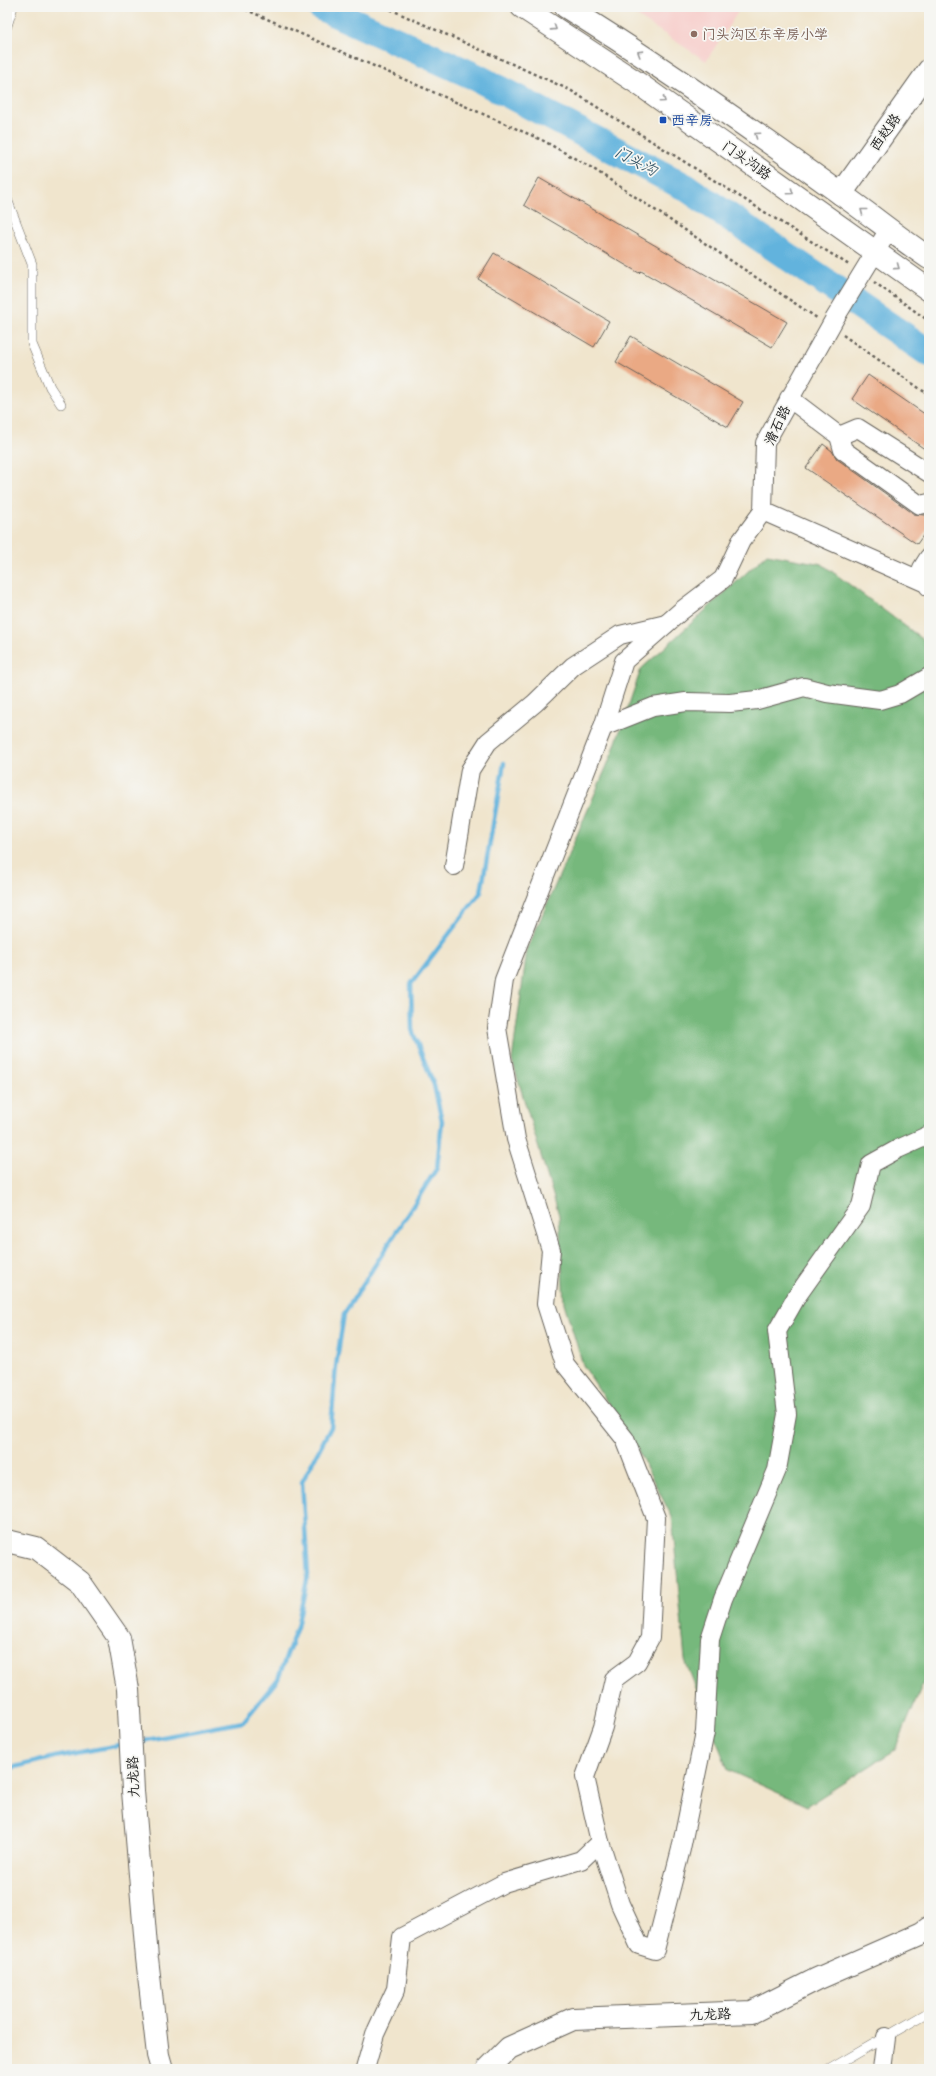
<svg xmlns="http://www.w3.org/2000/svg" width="936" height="2076" font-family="Dekko,'LXGW WenKai TC',sans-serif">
<rect width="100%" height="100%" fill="#f6f6f2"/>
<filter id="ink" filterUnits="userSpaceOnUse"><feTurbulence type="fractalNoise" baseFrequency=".025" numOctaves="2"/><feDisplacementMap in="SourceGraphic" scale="8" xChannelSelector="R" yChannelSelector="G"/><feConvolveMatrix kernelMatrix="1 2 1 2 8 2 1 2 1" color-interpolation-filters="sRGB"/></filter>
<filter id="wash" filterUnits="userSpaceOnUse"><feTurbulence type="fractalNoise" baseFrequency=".012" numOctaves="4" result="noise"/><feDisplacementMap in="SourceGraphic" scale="16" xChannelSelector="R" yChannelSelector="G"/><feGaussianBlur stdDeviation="0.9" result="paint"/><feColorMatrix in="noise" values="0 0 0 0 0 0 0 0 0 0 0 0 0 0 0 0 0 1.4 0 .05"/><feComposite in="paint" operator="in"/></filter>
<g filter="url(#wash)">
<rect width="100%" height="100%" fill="#f0e5cd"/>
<path fill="#f7d0cd" d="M 623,7 L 741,7 L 706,61 Z"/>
<path fill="#76b87c" stroke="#496a4c" d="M 767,554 L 822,564 L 929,644 L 929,1670 L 895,1750 L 807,1806 L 728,1770 L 685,1660 L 672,1517 L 635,1445 L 583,1365 L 564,1303 L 559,1215 L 512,1060 L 527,950 L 612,754 L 641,669 Z"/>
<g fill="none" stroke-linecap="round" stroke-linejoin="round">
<g stroke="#62b3dd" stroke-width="4.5">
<path d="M 136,1742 L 243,1722 L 278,1679 L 297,1627 L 308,1575 L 302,1482 L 331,1427 L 336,1366 L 344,1314 L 437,1168 L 442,1121 L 434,1085 L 412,1030 L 411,984 L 481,892 L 504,763"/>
<path d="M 7,1769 L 55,1757 L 125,1744"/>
</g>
<path stroke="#62b3dd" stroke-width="28" d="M 321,7 L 474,76 L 687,188 L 929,353"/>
</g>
<g id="blocks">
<g fill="#eaa984">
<path d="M 539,178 L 787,322 L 772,347 L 641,271 L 639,273 L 524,205 Z"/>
<path d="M 494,253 L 609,321 L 594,347 L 478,279 Z"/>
<path d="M 631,336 L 743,402 L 728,427 L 616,362 Z"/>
<path d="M 868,375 L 929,417 L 929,452 L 852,399 Z"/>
<path d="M 823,444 L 832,451 L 837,459 L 914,514 L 925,515 L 929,517 L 929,527 L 917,544 L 806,468 Z"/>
</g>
</g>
</g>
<g filter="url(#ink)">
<use href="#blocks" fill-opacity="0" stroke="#66625a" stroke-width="1"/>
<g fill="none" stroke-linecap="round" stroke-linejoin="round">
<defs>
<g id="lane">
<path d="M 7,26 L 13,7"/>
<path d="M 7,199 L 32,264 L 32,344 L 50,387 L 61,404"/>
<path d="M 830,2069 L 929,2012"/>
</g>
<g id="street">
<path d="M 888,231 L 835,318 L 765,443 L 763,511 L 926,583 L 929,587"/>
<path d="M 789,398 L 839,436 L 843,450 L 920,505 L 929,503"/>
<path d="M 839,436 L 858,428 L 929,473"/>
<path d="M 929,557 L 922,568 L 929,573"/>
<path d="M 603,727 L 624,661 L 681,611 L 723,579 L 741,541 L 763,511"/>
<path d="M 454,866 L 470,770 L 488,742 L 535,703 L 573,666 L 620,635 L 666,624"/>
<path d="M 600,1842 L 620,1904 L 639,1945 L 655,1950 L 681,1849 L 705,1732 L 710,1639 L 723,1599 L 777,1470 L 787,1414 L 777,1331 L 797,1296 L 861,1206 L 871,1164 L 898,1149 L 929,1135"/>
<path d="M 365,2069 L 375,2034 L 396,1989 L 402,1937 L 504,1883 L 581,1860 L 600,1842 L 585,1777 L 603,1727 L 614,1679 L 637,1662 L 650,1638 L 656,1518 L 625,1439 L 565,1364 L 546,1304 L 551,1250 L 516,1139 L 497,1028 L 504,980 L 603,727 L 653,707 L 686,702 L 730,703 L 757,700 L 804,687 L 827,693 L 880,700 L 900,694 L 929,677"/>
<path d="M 882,2069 L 886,2037"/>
</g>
<g id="secondary">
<path d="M 522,7 L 639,84 L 929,290"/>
<path d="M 566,7 C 660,65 751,129 841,194 C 871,215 899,238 929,258"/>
<path d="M 841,194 L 929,70"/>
<path d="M 7,1541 L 36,1548 L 80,1582 L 119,1638 L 128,1689 L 133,1791 L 147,1958 L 158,2055 L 162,2069"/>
<path d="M 488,2069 L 509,2048 L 573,2019 L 752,2012 L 817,1979 L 922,1933 L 929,1928"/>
</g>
</defs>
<use href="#lane" stroke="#66625a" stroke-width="10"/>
<use href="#street" stroke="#66625a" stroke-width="20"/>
<use href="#secondary" stroke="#66625a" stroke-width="24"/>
<g stroke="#66625a" stroke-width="2.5" stroke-dasharray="3 3" stroke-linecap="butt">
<path d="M 240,7 L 542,140 L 592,168 L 817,318"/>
<path d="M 385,7 L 570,90 L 849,265"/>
<path d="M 874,282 L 929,321"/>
<path d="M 843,335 L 929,395"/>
</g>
<use href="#lane" stroke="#fff" stroke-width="9"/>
<use href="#street" stroke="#fff" stroke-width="18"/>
<use href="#secondary" stroke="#fff" stroke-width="22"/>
</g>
<defs><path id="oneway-chevron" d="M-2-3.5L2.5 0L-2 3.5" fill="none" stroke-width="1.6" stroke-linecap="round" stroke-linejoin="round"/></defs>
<g stroke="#999">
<use href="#oneway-chevron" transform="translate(554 28) rotate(33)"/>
<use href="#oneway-chevron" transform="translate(640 53) rotate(-148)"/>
<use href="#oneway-chevron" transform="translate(663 100) rotate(35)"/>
<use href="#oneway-chevron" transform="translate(757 135) rotate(-145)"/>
<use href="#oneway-chevron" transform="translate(791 192) rotate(35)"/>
<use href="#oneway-chevron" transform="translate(863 211) rotate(-142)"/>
<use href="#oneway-chevron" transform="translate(897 267) rotate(36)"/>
</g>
</g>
<circle fill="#8d6e63" stroke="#f6f6f2" stroke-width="1.5" cx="694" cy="34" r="4"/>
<rect fill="#1a4fb4" stroke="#f6f6f2" stroke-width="1.5" x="659" y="116" width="8" height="8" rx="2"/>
<g text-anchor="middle" stroke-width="3.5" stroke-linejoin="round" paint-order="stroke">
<g font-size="14" fill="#785e54" stroke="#f6f6f2" text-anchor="start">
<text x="702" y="39">门头沟区东辛房小学</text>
</g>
<g font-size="14" fill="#164399" stroke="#f6f6f2" text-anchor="start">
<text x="671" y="125">西辛房</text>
</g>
<g font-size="14" fill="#1c1c1c" stroke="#f6f6f2">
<text transform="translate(885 132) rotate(-55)" y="5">西赵路</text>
<text transform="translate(747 160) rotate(35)" y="5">门头沟路</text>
<text transform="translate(777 425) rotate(-65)" y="5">滑石路</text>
<text transform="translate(133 1777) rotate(-93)" y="5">九龙路</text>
<text transform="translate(710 2014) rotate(-2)" y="5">九龙路</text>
</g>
<g font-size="15" font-style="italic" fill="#385869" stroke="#f6f6f2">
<text transform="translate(636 161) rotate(28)" y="5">门头沟</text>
</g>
</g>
<rect width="936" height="2076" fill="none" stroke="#f6f6f2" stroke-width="24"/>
</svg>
